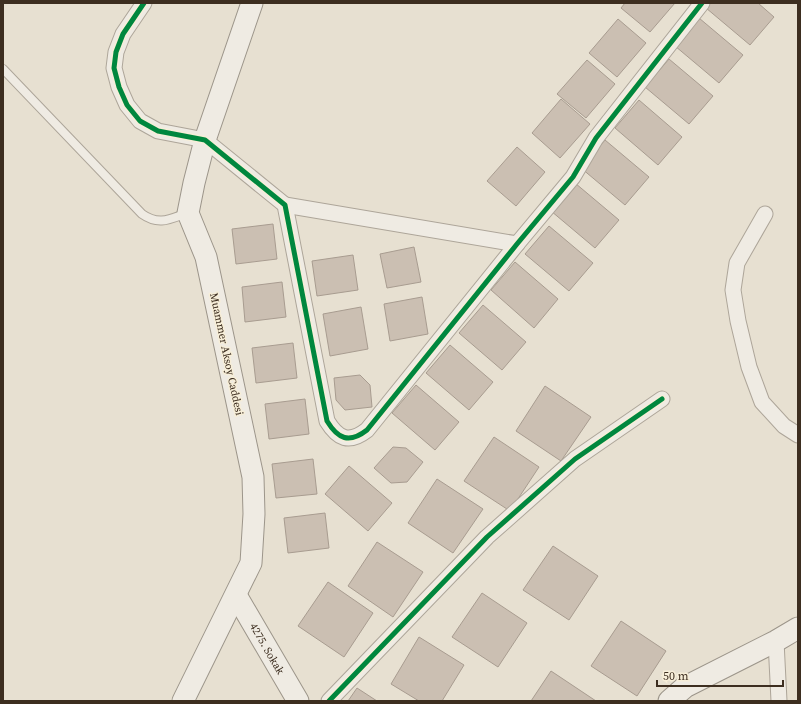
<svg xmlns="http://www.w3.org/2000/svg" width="801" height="704" font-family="'Source Serif 4',serif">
<rect width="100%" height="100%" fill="#e7e0d1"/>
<g fill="#cbbfb2" stroke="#a89c90">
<path d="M 625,3 L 675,3 L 650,32 L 621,8 Z"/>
<path d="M 711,3 L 758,3 L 774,17 L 750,45 L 706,8 Z"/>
<path d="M 699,18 L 743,55 L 719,83 L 675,46 Z"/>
<path d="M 618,19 L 646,43 L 617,77 L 589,53 Z"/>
<path d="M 669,59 L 713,96 L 689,124 L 645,87 Z"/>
<path d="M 587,60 L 615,84 L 586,118 L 557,94 Z"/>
<path d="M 561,99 L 590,124 L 560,158 L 532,133 Z"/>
<path d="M 639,100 L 682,137 L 658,165 L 615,128 Z"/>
<path d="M 605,140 L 649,177 L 625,205 L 581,168 Z"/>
<path d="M 517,147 L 545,172 L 516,206 L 487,181 Z"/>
<path d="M 575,183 L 619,220 L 595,248 L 551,211 Z"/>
<path d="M 273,224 L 277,259 L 236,264 L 232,229 Z"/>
<path d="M 549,226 L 593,263 L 569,291 L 525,254 Z"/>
<path d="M 414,247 L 421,282 L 387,288 L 380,254 Z"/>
<path d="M 353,255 L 358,290 L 317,296 L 312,261 Z"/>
<path d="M 515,262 L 558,299 L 534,328 L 491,290 Z"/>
<path d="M 282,282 L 286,317 L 245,322 L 242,287 Z"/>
<path d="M 422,297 L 428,334 L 390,341 L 384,304 Z"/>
<path d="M 483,305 L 526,342 L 502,370 L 459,333 Z"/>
<path d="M 361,307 L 368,349 L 330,356 L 323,314 Z"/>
<path d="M 293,343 L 297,378 L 256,383 L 252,348 Z"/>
<path d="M 450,345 L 493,382 L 469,410 L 426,373 Z"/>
<path d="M 360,375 L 370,385 L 372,407 L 345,410 L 336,400 L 334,378 Z"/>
<path d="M 416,385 L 459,422 L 435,450 L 392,413 Z"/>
<path d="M 545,386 L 591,417 L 561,461 L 516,431 Z"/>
<path d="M 305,399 L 309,434 L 269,439 L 265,404 Z"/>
<path d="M 494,437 L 539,467 L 510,511 L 464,481 Z"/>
<path d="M 393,447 L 406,448 L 423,462 L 407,482 L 391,483 L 374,468 Z"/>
<path d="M 313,459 L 317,494 L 276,498 L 272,464 Z"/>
<path d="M 349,466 L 392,503 L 368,531 L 325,494 Z"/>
<path d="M 437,479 L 483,509 L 453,553 L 408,523 Z"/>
<path d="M 325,513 L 329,548 L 288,553 L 284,518 Z"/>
<path d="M 377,542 L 423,572 L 393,617 L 348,586 Z"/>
<path d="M 553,546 L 598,576 L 569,620 L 523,590 Z"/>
<path d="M 328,582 L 373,613 L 344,657 L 298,626 Z"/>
<path d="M 482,593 L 527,623 L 498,667 L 452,637 Z"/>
<path d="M 621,621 L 666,651 L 637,696 L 591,666 Z"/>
<path d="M 419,637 L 464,665 L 442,701 L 419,701 L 391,684 Z"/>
<path d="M 551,671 L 596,701 L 531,701 Z"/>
<path d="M 357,688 L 377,701 L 348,701 Z"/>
</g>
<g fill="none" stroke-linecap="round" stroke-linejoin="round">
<defs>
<path id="lane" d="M 3,69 L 142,214 C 159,226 170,219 187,213"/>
<g id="street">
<path d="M 144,3 L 123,34 L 116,52 L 114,68 L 119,87 L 127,105 L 140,121 L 158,131 L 205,140 L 285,205 L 327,421 C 338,439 349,444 367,430 L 517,244 L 573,177 L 596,138 L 702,3"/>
<path d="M 285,205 L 517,244"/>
<path d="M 765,214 L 737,263 L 733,290 L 738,321 L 749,367 L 762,402 L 784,426 L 798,435"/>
<path d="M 776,641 L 779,701"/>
<path d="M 329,701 L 487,537 L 575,459 L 662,399"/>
</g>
<g id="secondary">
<path id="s1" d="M 236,595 L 298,701"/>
<path d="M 183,701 L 251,563 L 254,514 L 253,477 L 206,257 L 188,213 L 194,183 L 205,140 L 252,3"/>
<path d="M 669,701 L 685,687 L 776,641 L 798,628"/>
</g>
</defs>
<use href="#lane" stroke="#ada599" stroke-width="10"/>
<use href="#street" stroke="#ada599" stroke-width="17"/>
<use href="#secondary" stroke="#9c958a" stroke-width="23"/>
<use href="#lane" stroke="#efebe3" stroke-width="8"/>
<use href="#street" stroke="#efebe3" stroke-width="15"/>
<use href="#secondary" stroke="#efebe3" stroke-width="21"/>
<defs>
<g id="cycleway">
<path d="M 144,3 L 123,34 L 116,52 L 114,68 L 119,87 L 127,105 L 140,121 L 158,131 L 205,140 L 285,205 L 327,421 C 338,439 349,444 367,430 L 517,244 L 573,177 L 596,138 L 702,3"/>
<path d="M 329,701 L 487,537 L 575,459 L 662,399"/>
</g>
</defs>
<use href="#cycleway" stroke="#f7eed8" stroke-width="8"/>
<use href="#cycleway" stroke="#00873e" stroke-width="5"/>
</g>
<g text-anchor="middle" stroke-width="3" stroke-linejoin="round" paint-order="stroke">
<g font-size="11" fill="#3d2e20" stroke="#f7eed8">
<text transform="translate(227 354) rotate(78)" y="4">Muammer Aksoy Caddesi</text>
<text dy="4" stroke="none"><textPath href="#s1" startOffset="62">4275. Sokak</textPath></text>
</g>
</g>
<rect width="801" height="704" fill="none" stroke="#3d2e20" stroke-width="8"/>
<path d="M657 680v6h126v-6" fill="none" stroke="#3d2e20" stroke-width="2"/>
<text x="663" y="680" font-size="12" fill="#3d2e20" stroke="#f7eed8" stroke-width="3" paint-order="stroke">50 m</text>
</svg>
